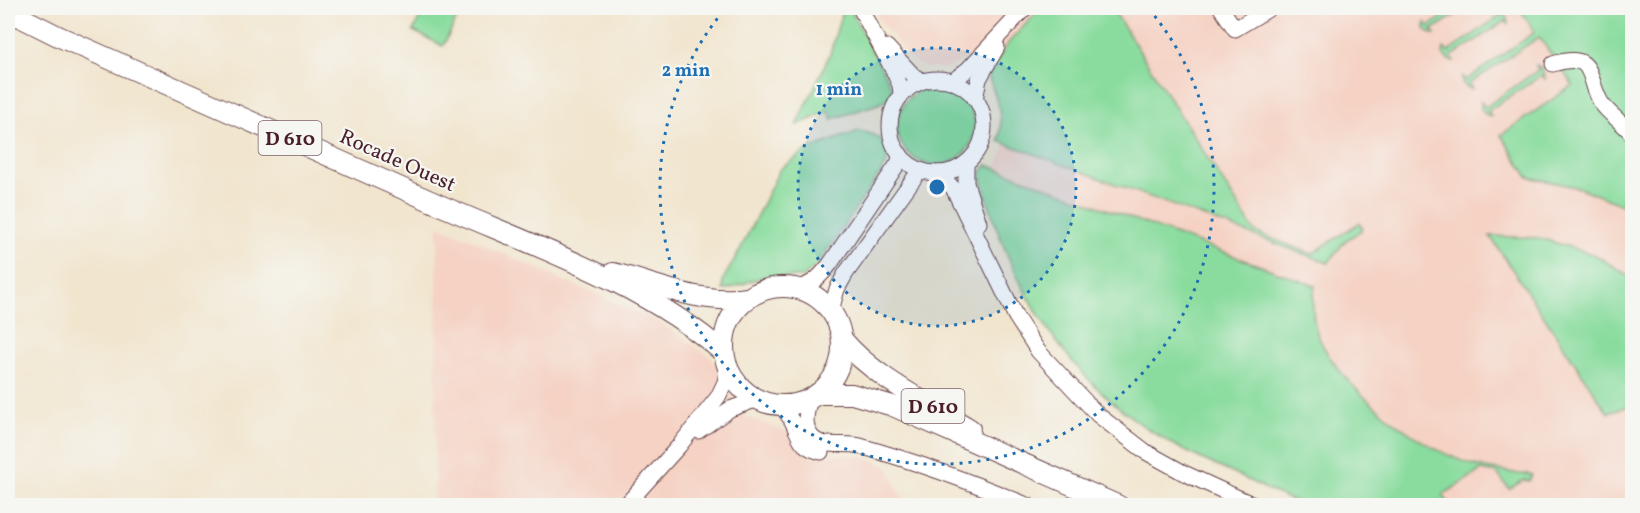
<svg xmlns="http://www.w3.org/2000/svg" width="1640" height="513" font-family="Vollkorn,serif">
<rect width="100%" height="100%" fill="#f6f6f2"/>
<filter id="ink" filterUnits="userSpaceOnUse"><feTurbulence type="fractalNoise" baseFrequency=".0167" numOctaves="2"/><feDisplacementMap in="SourceGraphic" scale="12" xChannelSelector="R" yChannelSelector="G"/><feConvolveMatrix kernelMatrix="1 2 1 2 8 2 1 2 1" color-interpolation-filters="sRGB"/></filter>
<filter id="wash" filterUnits="userSpaceOnUse"><feTurbulence type="fractalNoise" baseFrequency=".008" numOctaves="4" result="noise"/><feDisplacementMap in="SourceGraphic" scale="24" xChannelSelector="R" yChannelSelector="G"/><feGaussianBlur stdDeviation="1.35" result="paint"/><feColorMatrix in="noise" values="0 0 0 0 0 0 0 0 0 0 0 0 0 0 0 0 0 1.4 0 .05"/><feComposite in="paint" operator="in"/></filter>
<g filter="url(#wash)">
<rect width="100%" height="100%" fill="#f1e5ce"/>
<g fill="#f5d2c3">
<path d="M 873,8 L 1555,8 L 1632,105 L 1632,505 L 1326,505 L 992,182 L 1010,130 L 998,74 L 965,58 L 949,68 L 925,68 L 909,58 L 878,18 Z"/>
<path d="M 438,225 L 659,322 L 711,357 L 744,416 L 788,432 L 810,457 L 834,455 L 863,456 L 888,467 L 903,500 L 901,506 L 434,506 Z"/>
</g>
<g fill="#89dc9e" stroke="#6a7e64" stroke-width="1.5">
<path d="M 425,8 L 462,8 L 443,46 L 413,31 Z"/>
<path d="M 843,8 L 850,9 L 892,88 C 891,96 886,101 878,104 L 832,119 L 829,111 L 797,125 L 830,54 Z"/>
<path d="M 1041,8 L 1112,8 L 1255,232 L 1312,254 L 1359,223 L 1363,229 L 1345,241 L 1328,263 L 999,141 C 1004,118 997,100 989,78 L 990,73 L 1009,42 Z"/>
<path d="M 1456,8 L 1466,8 L 1432,30 L 1435,35 L 1429,33 L 1425,28 L 1425,22 L 1429,26 Z"/>
<path d="M 1519,8 L 1632,8 L 1632,209 L 1580,188 L 1528,177 L 1501,135 L 1573,85 L 1539,37 L 1469,84 L 1472,89 L 1466,87 L 1462,82 L 1462,76 L 1466,80 L 1535,32 Z"/>
<path d="M 1498,11 C 1505,13 1508,18 1508,24 L 1505,21 L 1451,57 L 1454,61 L 1448,60 L 1443,54 L 1444,48 L 1448,52 L 1501,15 Z"/>
<path d="M 1536,65 C 1542,68 1545,72 1545,79 L 1542,75 L 1488,111 L 1491,116 L 1485,114 L 1481,108 L 1481,102 L 1485,107 L 1538,70 Z"/>
<circle cx="936" cy="126" r="39"/>
<path d="M 859,131 C 880,135 891,141 886,165 L 817,265 L 803,277 C 789,278 774,274 760,278 C 746,282 738,287 723,290 L 723,280 L 741,248 L 780,169 L 809,149 Z"/>
<path d="M 987,165 L 1315,286 C 1312,302 1312,320 1318,336 C 1342,389 1418,448 1474,465 C 1488,469 1504,471 1519,474 C 1524,475 1527,473 1532,475 L 1529,481 L 1524,480 L 1509,489 L 1497,473 L 1481,470 L 1443,495 L 1450,505 C 1415,506 1380,506 1346,506 C 1333,506 1317,508 1305,505 C 1284,499 1255,483 1235,474 C 1212,464 1190,454 1169,442 C 1068,384 1009,287 981,176 L 982,172 Z"/>
<path d="M 1490,236 L 1540,238 L 1595,255 L 1632,278 L 1632,405 L 1608,413 Z"/>
</g>
</g>
<g filter="url(#ink)">
<g fill="none" stroke-linecap="round" stroke-linejoin="round">
<defs>
<g id="minor">
<path d="M 860,8 L 894,72 L 900,85 L 901,95"/>
<path d="M 1221,8 L 1235,29 L 1270,8"/>
<path d="M 887,47 L 914,76 L 923,81"/>
<path d="M 1553,64 C 1598,50 1586,80 1602,104 C 1610,115 1623,123 1632,134"/>
<circle cx="937" cy="126" r="47"/>
<path d="M 953,81 L 967,70 L 1025,8"/>
<path d="M 975,99 L 979,79 L 997,47"/>
<path d="M 966,163 L 966,183 L 979,223"/>
<path d="M 939,173 L 953,188 L 1016,317 L 1038,351 L 1098,415 L 1146,452 L 1184,473 L 1256,506"/>
<path d="M 797,289 C 813,284 820,277 830,264 L 899,162 L 900,154"/>
<path d="M 831,311 L 837,289 L 846,273 L 920,170"/>
<path d="M 810,398 C 807,411 802,425 812,437 C 823,449 846,442 860,446 C 917,462 974,483 1029,506"/>
<path d="M 781,404 C 784,410 789,416 792,421 C 801,439 800,447 821,452"/>
<path d="M 698,431 L 730,409 L 758,399"/>
<path d="M 625,506 L 679,446 L 718,397 L 725,382 L 728,366"/>
</g>
<g id="major">
<path d="M 8,11 L 60,37 C 185,92 310,148 435,203 C 531,245 645,283 724,353"/>
<path d="M 613,273 C 658,284 701,305 748,298"/>
<circle cx="783" cy="346" r="59"/>
<path d="M 842,339 C 873,377 928,403 970,429"/>
<path d="M 817,394 L 852,394 L 893,406 L 1119,506"/>
</g>
</defs>
<use href="#minor" stroke="#633d43" stroke-width="17"/>
<use href="#major" stroke="#633d43" stroke-width="22"/>
<use href="#minor" stroke="#fff" stroke-width="15"/>
<use href="#major" stroke="#fff" stroke-width="20"/>
</g>
</g>
<circle cx="937" cy="187" r="139" fill="#1f6fb2" fill-opacity=".12"/>
<g fill="none" stroke="#1f6fb2" stroke-width="3" stroke-dasharray="3 6">
<circle cx="937" cy="187" r="139"/>
<path d="M1149 9A277 277 0 1 1 725 9"/>
</g>
<g text-anchor="middle" stroke-width="4.5" stroke-linejoin="round" paint-order="stroke">
<g fill="#f6f6f2" stroke="#7e6067" stroke-width="1.5">
<rect x="258.5" y="121" width="63" height="34" rx="4.5"/>
<rect x="901.5" y="389" width="63" height="34" rx="4.5"/>
</g>
<g font-size="20" font-weight="bold" fill="#4a1f2b">
<text x="290" y="145">D 610</text>
<text x="933" y="413">D 610</text>
</g>
<g font-size="21" fill="#4a1f2b" stroke="#f6f6f2">
<text transform="translate(398 160) rotate(24)" y="7">Rocade Ouest</text>
</g>
</g>
<circle cx="937" cy="187" r="9" fill="#1f6fb2" stroke="#f6f6f2" stroke-width="3"/>
<g font-size="18" text-anchor="middle" font-weight="bold" fill="#1f6fb2" stroke="#f6f6f2" stroke-width="4.5" stroke-linejoin="round" paint-order="stroke">
<text x="686" y="76">2 min</text>
<text x="839" y="95">1 min</text>
</g>
<rect width="1640" height="513" fill="none" stroke="#f6f6f2" stroke-width="30"/>
</svg>
